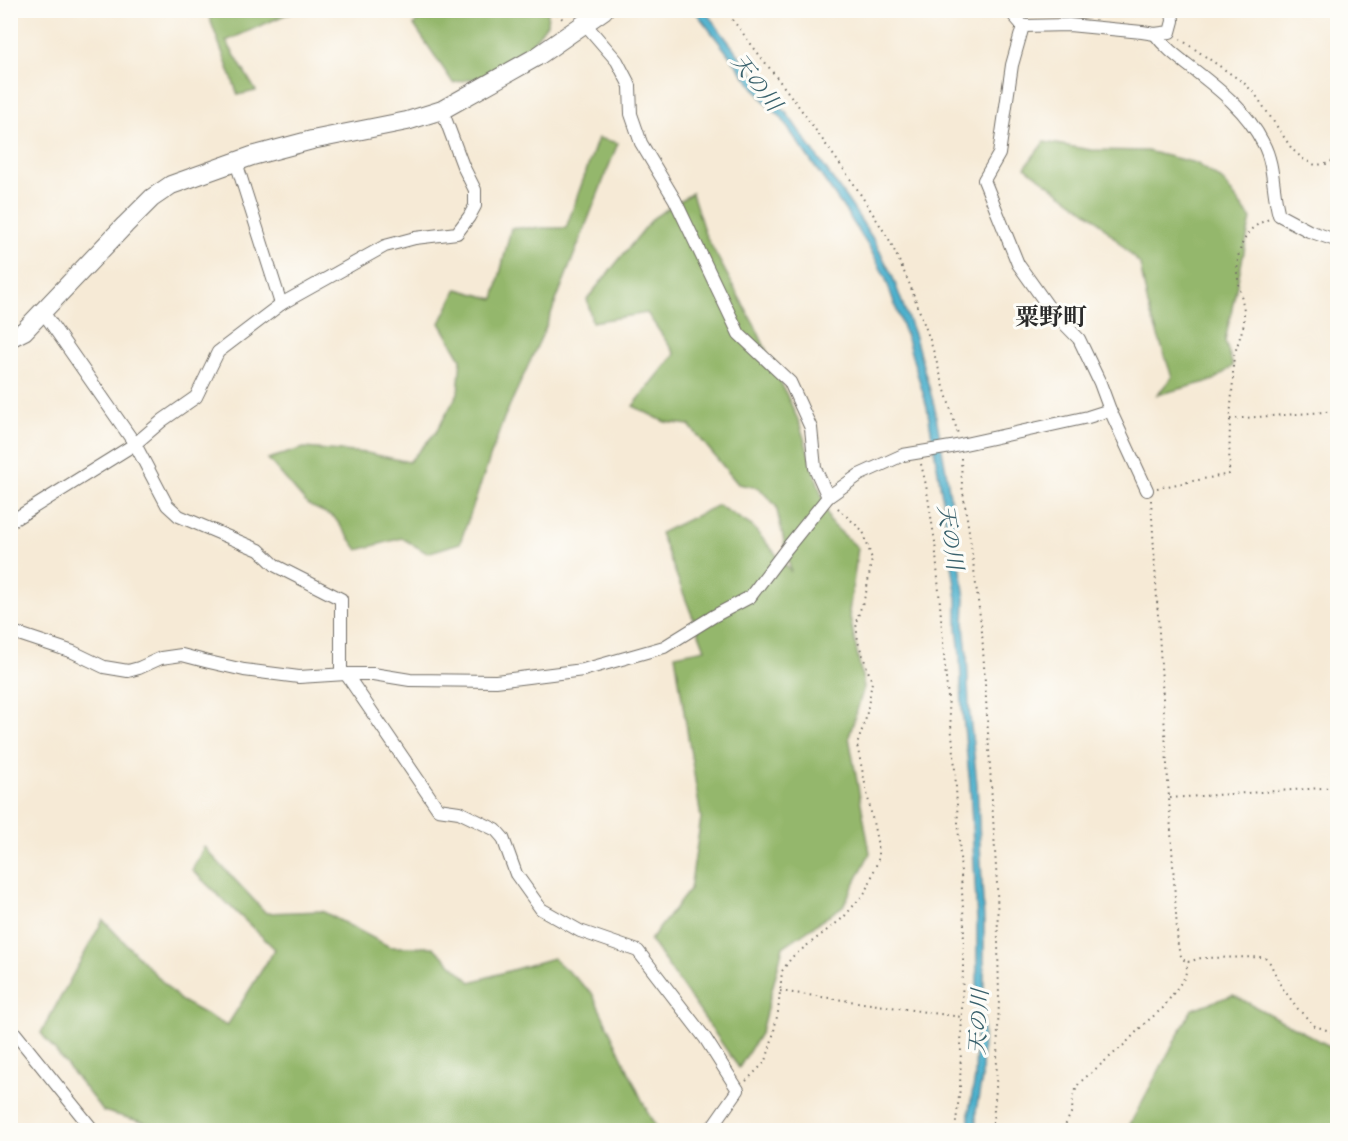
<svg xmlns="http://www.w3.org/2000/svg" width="1348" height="1141" font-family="'Sorts Mill Goudy','Noto Serif JP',serif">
<rect width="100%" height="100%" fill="#fdfcf7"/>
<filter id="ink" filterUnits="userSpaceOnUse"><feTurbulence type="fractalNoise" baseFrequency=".0167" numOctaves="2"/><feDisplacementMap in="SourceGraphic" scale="12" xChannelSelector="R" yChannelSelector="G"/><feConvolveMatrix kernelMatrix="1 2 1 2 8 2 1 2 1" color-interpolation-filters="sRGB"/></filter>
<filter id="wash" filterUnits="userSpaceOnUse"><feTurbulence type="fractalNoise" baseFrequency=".008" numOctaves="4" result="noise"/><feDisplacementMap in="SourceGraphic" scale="24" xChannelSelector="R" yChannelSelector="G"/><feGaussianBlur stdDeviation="1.35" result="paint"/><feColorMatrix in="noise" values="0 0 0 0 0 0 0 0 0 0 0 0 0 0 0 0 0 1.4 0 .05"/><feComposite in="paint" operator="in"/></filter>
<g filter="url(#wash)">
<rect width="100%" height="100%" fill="#f6ead6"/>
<g fill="#94b76c" stroke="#60714c" stroke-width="1.5">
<path d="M 207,11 L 294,11 L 226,41 L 256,91 L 238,95 Z"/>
<path d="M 427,11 L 548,11 L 547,24 L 511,71 L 453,83 L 414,25 Z"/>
<path d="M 598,138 L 618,143 L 545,329 L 504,418 L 460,543 L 427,553 L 402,538 L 358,550 L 334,517 L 308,505 L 268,459 L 304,448 L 367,453 L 409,462 L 436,432 L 458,393 L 461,359 L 440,323 L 457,289 L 494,299 L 511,228 L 566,228 Z"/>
<path d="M 1044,142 L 1091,150 L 1147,151 L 1196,163 L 1222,180 L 1251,219 L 1225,341 L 1233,366 L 1214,380 L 1157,395 L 1172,377 L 1148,306 L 1140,264 L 1095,218 L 1025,167 Z"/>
<path d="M 692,193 L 705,234 L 757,330 L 799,422 L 830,522 L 858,548 L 849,612 L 864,687 L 849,737 L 870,853 L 843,906 L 783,947 L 761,1032 L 739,1068 L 650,940 L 690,889 L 701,818 L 675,655 L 705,649 L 660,533 L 718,505 L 752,526 L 791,572 L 776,506 L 759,488 L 738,484 L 689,425 L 665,422 L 633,406 L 675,354 L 647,313 L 592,322 L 587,299 L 653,218 Z"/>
<path d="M 204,847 L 266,913 L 322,911 L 390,947 L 433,947 L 471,982 L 553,958 L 592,993 L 649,1115 L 658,1130 L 171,1130 L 103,1111 L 41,1033 L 103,920 L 180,1000 L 227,1026 L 275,949 L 192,870 Z"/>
<path d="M 1233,995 L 1337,1050 L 1337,1130 L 1127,1130 L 1192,1009 Z"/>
</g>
<path fill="#4eb1cd" stroke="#3c6e7c" stroke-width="1.5" d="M 695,11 L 705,11 L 774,101 L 786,112 L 853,208 L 875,242 L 892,275 L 915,337 L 934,405 L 947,476 L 965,598 L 964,626 L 967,654 L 969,706 L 977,784 L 984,922 L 984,988 L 982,1078 L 976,1111 L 976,1130 L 969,1130 L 969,1111 L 975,1078 L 977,987 L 977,922 L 970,785 L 962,707 L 960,655 L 957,627 L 957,599 L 939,477 L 927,407 L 907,339 L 885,277 L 869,247 L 847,213 L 790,131 L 781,117 L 768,106 Z"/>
</g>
<g filter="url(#ink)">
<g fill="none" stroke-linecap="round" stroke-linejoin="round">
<defs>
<g id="street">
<path d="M 1009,10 L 1023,26 L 1069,25 L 1142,32 L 1155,34 L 1170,32 L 1173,21 L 1172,10"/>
<path d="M 586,25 L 617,61 L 630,86 L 631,114 L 641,143 L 675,200 L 739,334 L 790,382 L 811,428 L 815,468 L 828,497"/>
<path d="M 1023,26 L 1012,65 L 999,154 L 984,180 L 1018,264 L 1050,309 L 1079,339 L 1100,383 L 1110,410 L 1147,490"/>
<path d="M 1155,34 C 1166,49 1179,58 1193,69 C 1220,90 1247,111 1263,143 C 1275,165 1272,192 1279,215 L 1309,231 L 1338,241"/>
<path d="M 281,304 L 385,246 L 415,238 L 457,233 L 469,217 L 475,206 L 475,190 L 463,166 L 442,110"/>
<path d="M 43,312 L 135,444 L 167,505 L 179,516 L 259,550 L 276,566 L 341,599 L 341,674"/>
<path d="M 10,522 L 135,444 L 163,420 L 196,397 L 218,352 L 281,304 L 236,162"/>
<path d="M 10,631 L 73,652 L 104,667 L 128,671 L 139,668 L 161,658 L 182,655 L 209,662 L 244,670 L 299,677 L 346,674 L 373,674 L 410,680 L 496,681 L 583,670 L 664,647 L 714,616 L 750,597 L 787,548 L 828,497 L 859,475 L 903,455 L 951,447 L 1088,417 L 1110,410"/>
<path d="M 346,674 L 438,809 L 459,812 L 496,830 L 503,838 L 516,874 L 541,909 L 580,931 L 638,951 L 705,1038 L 738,1090 L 710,1130"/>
<path d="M 10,1027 L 93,1130"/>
</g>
<path id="secondary" d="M 10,338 L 24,331 L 125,225 L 152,198 L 171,185 L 252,156 L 312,140 L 407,121 L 442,110 L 538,56 L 604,10"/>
</defs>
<use href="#street" stroke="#726e67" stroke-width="14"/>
<use href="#secondary" stroke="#726e67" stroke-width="20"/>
<g stroke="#726e67" stroke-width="2" stroke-dasharray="1.5 4.5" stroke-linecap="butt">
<path d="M 552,10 L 564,20"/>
<path d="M 725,10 L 797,104 L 854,184 L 890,241 L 910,285 L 930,340 L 958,434"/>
<path d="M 1180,39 L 1244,83 L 1255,94 L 1292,149 L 1303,159 L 1315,165 L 1326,164 L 1338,158"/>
<path d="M 1230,419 L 1338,411"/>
<path d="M 961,458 L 962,485 L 970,538 L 982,632 L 997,884 L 999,1000 L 996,1089 L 992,1130"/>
<path d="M 921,464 L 926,485 L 935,542 L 946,679 L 954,753 L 964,926 L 960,1088 L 955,1130"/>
<path d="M 1157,488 L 1229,474 L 1230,419 L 1233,380 L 1233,366 L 1234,356 L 1244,324 L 1244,310 L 1237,274 L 1238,257 L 1242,244 L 1249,231 L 1260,223 L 1269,219"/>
<path d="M 1151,500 L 1178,947 L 1182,959 L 1188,962"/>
<path d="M 1170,798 L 1338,787"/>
<path d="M 1188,962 L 1201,958 L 1264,957 L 1270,963 L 1281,986 L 1298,1009 L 1315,1026 L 1338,1034"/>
<path d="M 780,991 L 961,1017"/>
<path d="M 746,1081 L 766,1061 L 772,1040 L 778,1012 L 782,971 L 792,957 L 843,918 L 867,890 L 878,860 L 878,846 L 857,745 L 866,718 L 872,682 L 858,642 L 856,622 L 866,593 L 872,559 L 863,531 L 845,515 L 837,507"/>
<path d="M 1063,1130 L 1072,1111 L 1073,1096 L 1079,1083 L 1125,1044 L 1144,1024 L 1163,1008 L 1185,977 L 1188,962"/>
</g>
<use href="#street" stroke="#fff" stroke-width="12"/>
<use href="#secondary" stroke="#fff" stroke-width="18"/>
</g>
</g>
<g text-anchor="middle" stroke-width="6" stroke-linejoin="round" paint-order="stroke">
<g font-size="22" font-style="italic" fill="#39616c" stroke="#fdfcf7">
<text transform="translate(757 82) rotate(52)" y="8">天の川</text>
<text transform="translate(951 537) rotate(81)" y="8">天の川</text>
<text transform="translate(978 1022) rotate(-87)" y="8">天の川</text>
</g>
<g font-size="24" font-weight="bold" fill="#2b2b2b" stroke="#fdfcf7">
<text x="1051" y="325">粟野町</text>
</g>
</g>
<rect width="1348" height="1141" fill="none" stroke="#fdfcf7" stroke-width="36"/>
</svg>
